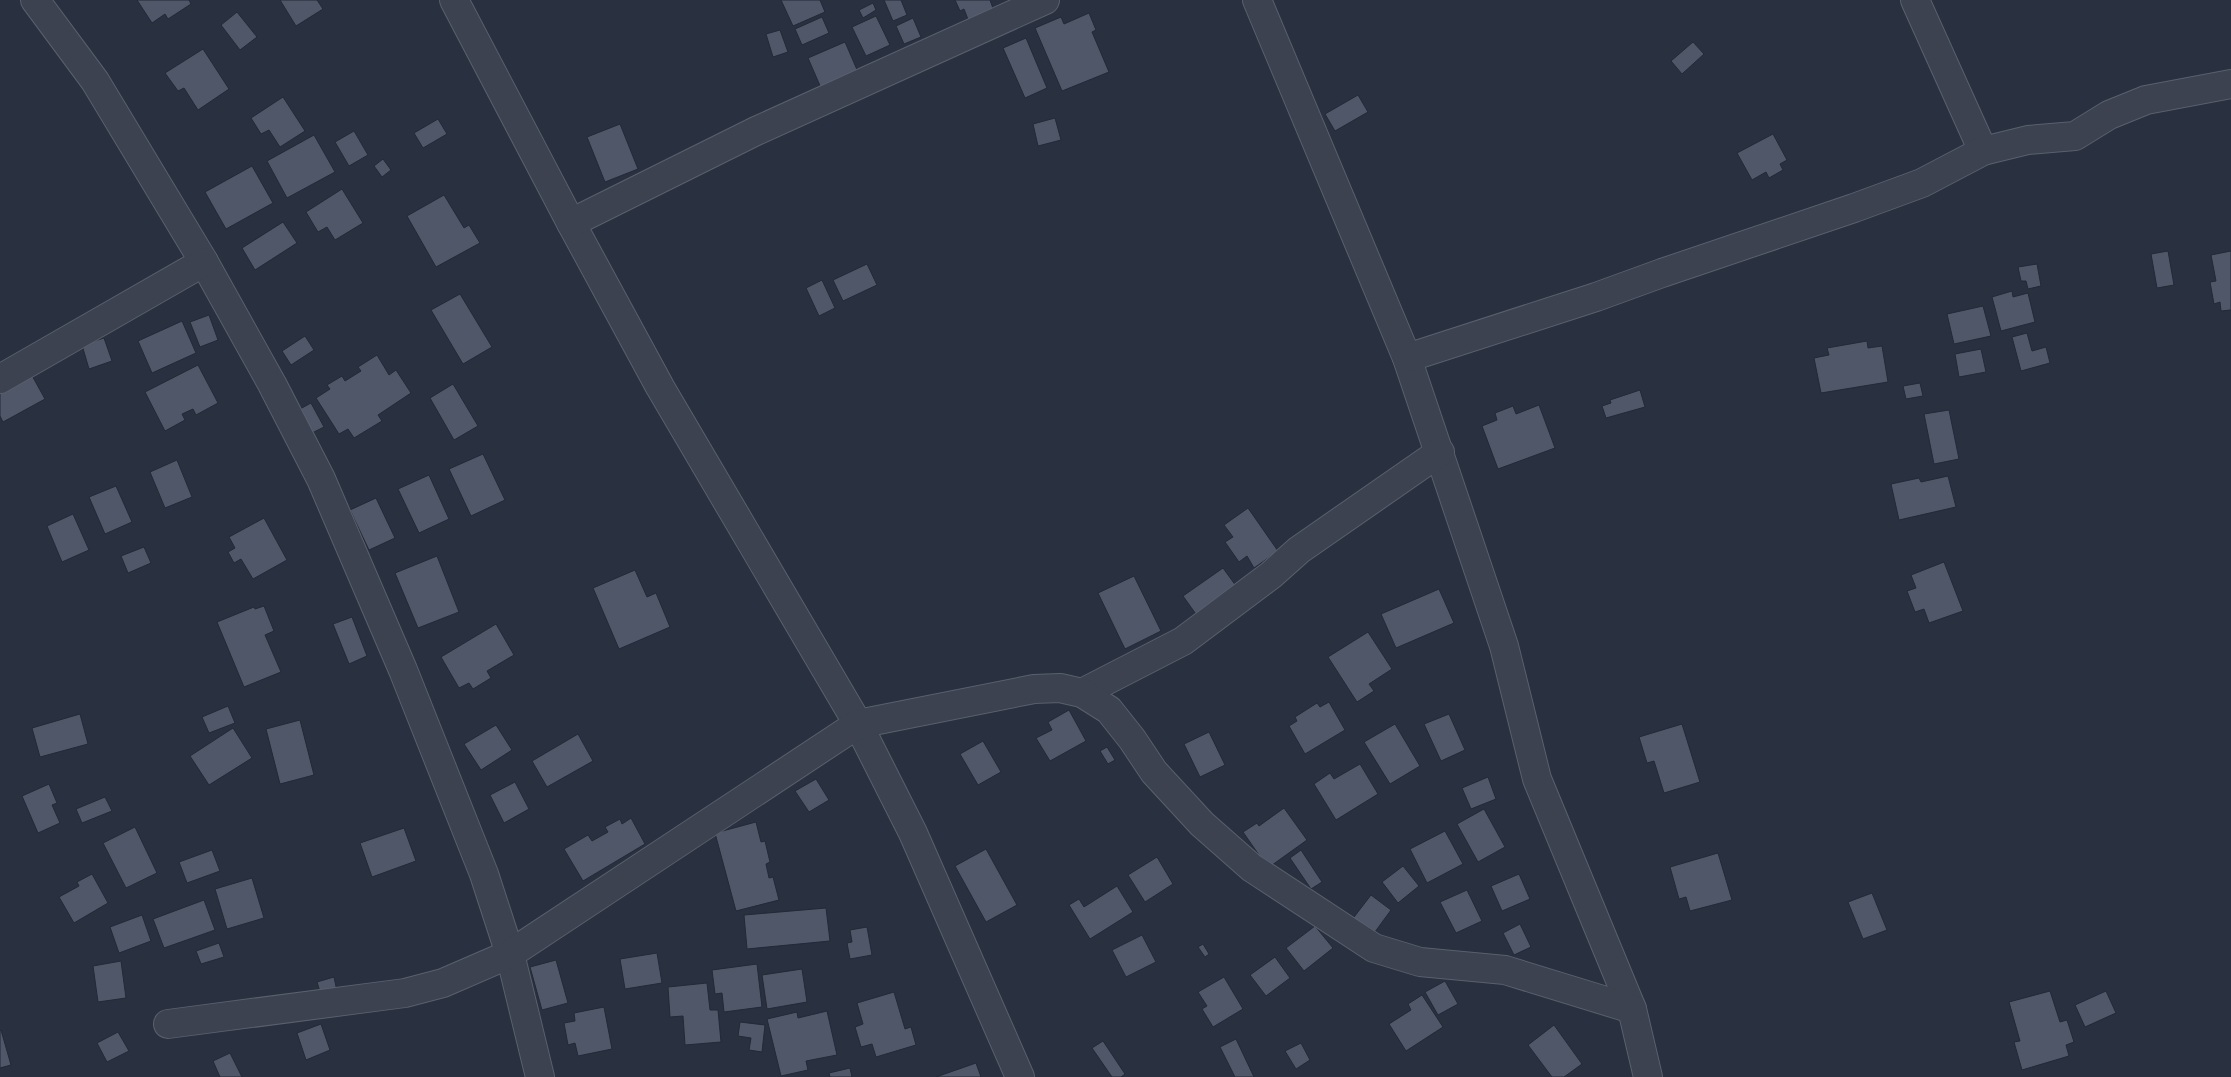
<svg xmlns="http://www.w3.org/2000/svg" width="2231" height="1077" font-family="'DejaVu Sans',sans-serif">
<rect width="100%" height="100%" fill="#29303f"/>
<g fill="#4f5768" stroke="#232936">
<path d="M 137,0 L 189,0 L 191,4 L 168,19 L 165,14 L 152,23 Z"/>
<path d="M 280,0 L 317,0 L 323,9 L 296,26 Z"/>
<path d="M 781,0 L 820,0 L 825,12 L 793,26 Z"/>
<path d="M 884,0 L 901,0 L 907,15 L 893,21 Z"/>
<path d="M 955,0 L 990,0 L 994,11 L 969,22 L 964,9 L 960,11 Z"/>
<path d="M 873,3 L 876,10 L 863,18 L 859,10 Z"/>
<path d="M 237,12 L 257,37 L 240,50 L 221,25 Z"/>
<path d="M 1089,13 L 1096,30 L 1092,32 L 1109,72 L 1062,91 L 1035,28 L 1061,17 L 1064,24 Z"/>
<path d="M 876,16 L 890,45 L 866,56 L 852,27 Z"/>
<path d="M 822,17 L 829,33 L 802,45 L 795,29 Z"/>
<path d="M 913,18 L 921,37 L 904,44 L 896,26 Z"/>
<path d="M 780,30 L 788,52 L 773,57 L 766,34 Z"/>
<path d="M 1026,38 L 1047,88 L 1025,98 L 1003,48 Z"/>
<path d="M 845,42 L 858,72 L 821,88 L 808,58 Z"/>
<path d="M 1693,42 L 1704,54 L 1682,74 L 1671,61 Z"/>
<path d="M 203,49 L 229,89 L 198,110 L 184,88 L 178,91 L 165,73 Z"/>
<path d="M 1358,95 L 1368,112 L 1335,131 L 1325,114 Z"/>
<path d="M 283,97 L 305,131 L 280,147 L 269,130 L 261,134 L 251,118 Z"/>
<path d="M 1055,118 L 1061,140 L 1038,146 L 1033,124 Z"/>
<path d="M 438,119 L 447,134 L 423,148 L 414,133 Z"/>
<path d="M 620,124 L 638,169 L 605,182 L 587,137 Z"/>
<path d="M 354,131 L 368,155 L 349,166 L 335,142 Z"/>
<path d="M 1773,134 L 1787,160 L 1780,164 L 1783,170 L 1769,178 L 1766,172 L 1752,180 L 1737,153 Z"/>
<path d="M 314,135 L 335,172 L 287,198 L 267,161 Z"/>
<path d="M 383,159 L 391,170 L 382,177 L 374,166 Z"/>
<path d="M 252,166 L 273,203 L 226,229 L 205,192 Z"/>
<path d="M 342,189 L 363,223 L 335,240 L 327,227 L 318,232 L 306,212 Z"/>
<path d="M 444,195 L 464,228 L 469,225 L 480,243 L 436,267 L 407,216 Z"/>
<path d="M 283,222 L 297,243 L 255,270 L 242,248 Z"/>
<path d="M 2168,251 L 2174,285 L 2157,288 L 2151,254 Z"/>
<path d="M 2231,251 L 2231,310 L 2221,311 L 2220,302 L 2214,304 L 2210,282 L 2216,281 L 2211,255 Z"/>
<path d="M 867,264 L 877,285 L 843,301 L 833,280 Z"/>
<path d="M 2037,264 L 2041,286 L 2028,289 L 2026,281 L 2021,281 L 2018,267 Z"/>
<path d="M 822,280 L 835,308 L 819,316 L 806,288 Z"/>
<path d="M 2012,291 L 2013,297 L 2028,293 L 2035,322 L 2001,331 L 1992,297 Z"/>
<path d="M 460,294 L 492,347 L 463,364 L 431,310 Z"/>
<path d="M 1983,306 L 1991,336 L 1954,344 L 1947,314 Z"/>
<path d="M 209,315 L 218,340 L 200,347 L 190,322 Z"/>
<path d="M 182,321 L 196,353 L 152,373 L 138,341 Z"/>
<path d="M 2027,333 L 2032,351 L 2046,347 L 2050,363 L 2021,371 L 2012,337 Z"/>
<path d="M 305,336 L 314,350 L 291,365 L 282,351 Z"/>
<path d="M 104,338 L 112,361 L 89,369 L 82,345 Z"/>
<path d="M 1867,341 L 1868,348 L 1882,346 L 1888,382 L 1821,393 L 1814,358 L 1829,355 L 1827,348 Z"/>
<path d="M 1981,349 L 1986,372 L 1959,377 L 1955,354 Z"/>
<path d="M 377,355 L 389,375 L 396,370 L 411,393 L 378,415 L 382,421 L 354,438 L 348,429 L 339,434 L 316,398 L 330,389 L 327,385 L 342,376 L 345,381 L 361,371 L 358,367 Z"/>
<path d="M 198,365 L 218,403 L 196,415 L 193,409 L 182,414 L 185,420 L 165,431 L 145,392 Z"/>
<path d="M 30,372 L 45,399 L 3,422 L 0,416 L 0,389 Z"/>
<path d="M 1920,383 L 1923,396 L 1906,399 L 1903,386 Z"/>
<path d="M 453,384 L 478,426 L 454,440 L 430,398 Z"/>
<path d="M 1640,390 L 1645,407 L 1606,418 L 1602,406 L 1611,403 L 1610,400 Z"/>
<path d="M 311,403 L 324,427 L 312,433 L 300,409 Z"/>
<path d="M 1539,405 L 1555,448 L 1498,469 L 1482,426 L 1497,420 L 1495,413 L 1513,406 L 1516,414 Z"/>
<path d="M 1949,410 L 1959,459 L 1934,464 L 1924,414 Z"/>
<path d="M 483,454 L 505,500 L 471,516 L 449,469 Z"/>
<path d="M 177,460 L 192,497 L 165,508 L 150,472 Z"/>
<path d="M 429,475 L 449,519 L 419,533 L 398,489 Z"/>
<path d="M 1948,476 L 1956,507 L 1899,520 L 1891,484 L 1919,478 L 1921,482 Z"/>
<path d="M 116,486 L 132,522 L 105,534 L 89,497 Z"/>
<path d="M 376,498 L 395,538 L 369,550 L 350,510 Z"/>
<path d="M 1248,508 L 1278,551 L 1254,568 L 1247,556 L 1239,562 L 1225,542 L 1233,537 L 1224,525 Z"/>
<path d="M 73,514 L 89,550 L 62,562 L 47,526 Z"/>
<path d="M 264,518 L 287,560 L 253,579 L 241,559 L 234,563 L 228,552 L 235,548 L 229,537 Z"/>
<path d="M 144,547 L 151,563 L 128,573 L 121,556 Z"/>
<path d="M 437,556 L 459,612 L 418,628 L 395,573 Z"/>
<path d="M 1944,562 L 1963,611 L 1929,623 L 1924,609 L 1915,612 L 1907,591 L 1916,588 L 1911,575 Z"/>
<path d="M 1223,568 L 1239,590 L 1198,617 L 1183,596 Z"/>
<path d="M 635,570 L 647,597 L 656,593 L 670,627 L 619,649 L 593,588 Z"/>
<path d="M 1134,576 L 1161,631 L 1125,649 L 1098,593 Z"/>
<path d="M 1439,589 L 1454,623 L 1396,648 L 1381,614 Z"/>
<path d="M 264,606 L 274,631 L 265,635 L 281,672 L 244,687 L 217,622 L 254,607 L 255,609 Z"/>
<path d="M 352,617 L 367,656 L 349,664 L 333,624 Z"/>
<path d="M 496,624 L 514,655 L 487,671 L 491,678 L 473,689 L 469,683 L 459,688 L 441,657 Z"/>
<path d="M 1368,632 L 1392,669 L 1369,684 L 1374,691 L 1357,702 L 1328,657 Z"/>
<path d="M 1329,702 L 1345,730 L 1305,754 L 1289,726 L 1297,721 L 1295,717 L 1317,703 L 1320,707 Z"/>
<path d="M 228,706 L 235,723 L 209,733 L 202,717 Z"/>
<path d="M 1069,710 L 1086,741 L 1050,761 L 1036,738 L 1052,730 L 1048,722 Z"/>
<path d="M 80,714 L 88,744 L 40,757 L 32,728 Z"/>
<path d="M 1449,714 L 1465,750 L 1441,761 L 1424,724 Z"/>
<path d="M 300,720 L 314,775 L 280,784 L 266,729 Z"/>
<path d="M 1395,724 L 1420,766 L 1390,784 L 1364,742 Z"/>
<path d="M 1682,724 L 1700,782 L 1664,793 L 1654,761 L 1647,763 L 1639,737 Z"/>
<path d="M 496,725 L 512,750 L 481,770 L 464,744 Z"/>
<path d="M 233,728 L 252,758 L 209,785 L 190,756 Z"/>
<path d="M 1209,732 L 1225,765 L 1200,777 L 1184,744 Z"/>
<path d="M 578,734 L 593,761 L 547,787 L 532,761 Z"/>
<path d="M 983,741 L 1001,772 L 978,785 L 960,754 Z"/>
<path d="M 1107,747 L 1115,760 L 1108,764 L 1100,751 Z"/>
<path d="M 1360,764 L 1378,794 L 1336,820 L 1314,784 L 1330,773 L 1334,779 Z"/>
<path d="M 1488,777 L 1496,799 L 1471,809 L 1462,788 Z"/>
<path d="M 816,779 L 829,800 L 809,812 L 795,791 Z"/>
<path d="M 515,782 L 529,809 L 504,823 L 490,795 Z"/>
<path d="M 49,784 L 57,803 L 52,805 L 60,823 L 38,833 L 22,796 Z"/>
<path d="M 105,797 L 112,811 L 82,823 L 76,809 Z"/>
<path d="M 1284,808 L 1307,840 L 1268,868 L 1243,832 L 1257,823 L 1259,826 Z"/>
<path d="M 1484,809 L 1505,847 L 1478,862 L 1457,824 Z"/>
<path d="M 631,818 L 645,844 L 583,881 L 564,849 L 588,835 L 592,841 L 608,832 L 605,827 L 620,819 L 622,824 Z"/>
<path d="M 756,822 L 761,842 L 765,841 L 770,862 L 766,864 L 769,878 L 773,877 L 779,900 L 736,911 L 715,833 Z"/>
<path d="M 135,827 L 157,873 L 126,888 L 103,843 Z"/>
<path d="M 404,828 L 416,861 L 372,877 L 360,843 Z"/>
<path d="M 1445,831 L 1463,864 L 1427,883 L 1410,849 Z"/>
<path d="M 986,849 L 1017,905 L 986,922 L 955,866 Z"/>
<path d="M 212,850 L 220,871 L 187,883 L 179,862 Z"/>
<path d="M 1301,850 L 1322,882 L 1311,889 L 1290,858 Z"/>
<path d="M 1718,853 L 1732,900 L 1690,911 L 1686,897 L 1679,899 L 1670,867 Z"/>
<path d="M 1157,857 L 1173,884 L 1145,902 L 1128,875 Z"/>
<path d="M 1403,866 L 1419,886 L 1398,903 L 1382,882 Z"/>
<path d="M 92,874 L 108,903 L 74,923 L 59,897 L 79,886 L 77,882 Z"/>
<path d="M 1519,874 L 1530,899 L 1502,911 L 1491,886 Z"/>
<path d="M 252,878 L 264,918 L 227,929 L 215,889 Z"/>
<path d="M 1117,886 L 1133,912 L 1090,939 L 1069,905 L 1079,899 L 1084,907 Z"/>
<path d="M 1467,890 L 1482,921 L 1456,933 L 1440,902 Z"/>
<path d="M 1872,893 L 1887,930 L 1863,939 L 1848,902 Z"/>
<path d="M 1371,895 L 1391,910 L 1372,936 L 1351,921 Z"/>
<path d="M 204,900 L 215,930 L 164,948 L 153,919 Z"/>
<path d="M 826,908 L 830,941 L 747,949 L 744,915 Z"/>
<path d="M 142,915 L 151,941 L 119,953 L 110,927 Z"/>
<path d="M 1520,924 L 1531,947 L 1514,955 L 1503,933 Z"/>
<path d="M 1315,926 L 1333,948 L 1304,971 L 1286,948 Z"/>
<path d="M 867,927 L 872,955 L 850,959 L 847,943 L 852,942 L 850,930 Z"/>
<path d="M 1142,935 L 1156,962 L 1126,977 L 1112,950 Z"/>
<path d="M 219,943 L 224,957 L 201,964 L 196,951 Z"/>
<path d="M 1203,944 L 1209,954 L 1205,957 L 1198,947 Z"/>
<path d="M 657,953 L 662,983 L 625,989 L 620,959 Z"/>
<path d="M 1275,957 L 1290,978 L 1266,996 L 1250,975 Z"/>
<path d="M 556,960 L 568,1003 L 542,1010 L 530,967 Z"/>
<path d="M 121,961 L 126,998 L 98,1002 L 93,966 Z"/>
<path d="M 757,964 L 762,1007 L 724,1012 L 722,993 L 715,994 L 712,970 Z"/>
<path d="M 802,969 L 807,1002 L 767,1009 L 762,975 Z"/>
<path d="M 334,977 L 337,991 L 321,995 L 317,982 Z"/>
<path d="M 1224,977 L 1243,1009 L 1213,1027 L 1202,1009 L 1207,1006 L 1198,992 Z"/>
<path d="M 1445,981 L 1458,1004 L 1438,1015 L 1425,992 Z"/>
<path d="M 707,983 L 710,1010 L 718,1010 L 721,1042 L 685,1045 L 683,1016 L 670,1017 L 668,987 Z"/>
<path d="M 2050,991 L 2060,1022 L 2067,1020 L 2074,1042 L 2066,1045 L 2069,1056 L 2022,1070 L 2014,1042 L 2020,1041 L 2009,1002 Z"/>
<path d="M 2106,991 L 2116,1013 L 2085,1027 L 2075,1005 Z"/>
<path d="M 894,992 L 905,1029 L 911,1027 L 916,1045 L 876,1057 L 872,1044 L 861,1047 L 855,1027 L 863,1024 L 857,1003 Z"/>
<path d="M 1422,995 L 1443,1027 L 1406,1051 L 1389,1024 L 1411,1010 L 1408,1004 Z"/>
<path d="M 604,1007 L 612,1049 L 578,1056 L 575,1043 L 568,1045 L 564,1023 L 575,1021 L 574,1013 Z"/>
<path d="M 827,1011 L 837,1055 L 806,1061 L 808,1070 L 781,1076 L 767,1019 L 797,1012 L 798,1018 Z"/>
<path d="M 740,1022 L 765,1025 L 762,1052 L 749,1050 L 751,1038 L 738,1036 Z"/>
<path d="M 321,1024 L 330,1050 L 306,1060 L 297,1033 Z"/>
<path d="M 1554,1025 L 1582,1064 L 1564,1077 L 1552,1077 L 1528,1045 Z"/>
<path d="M 1,1030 L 11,1065 L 0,1068 L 0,1031 Z"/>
<path d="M 118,1032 L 129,1051 L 107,1062 L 97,1043 Z"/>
<path d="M 1236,1039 L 1254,1077 L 1235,1077 L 1220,1047 Z"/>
<path d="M 1103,1041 L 1125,1074 L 1121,1077 L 1112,1077 L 1092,1048 Z"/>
<path d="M 1301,1043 L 1310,1060 L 1296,1069 L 1285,1051 Z"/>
<path d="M 230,1053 L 242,1077 L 220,1077 L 213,1061 Z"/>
<path d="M 976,1063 L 981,1077 L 936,1077 Z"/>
<path d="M 850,1068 L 852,1077 L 830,1077 L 829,1073 Z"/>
</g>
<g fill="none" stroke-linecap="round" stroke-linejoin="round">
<defs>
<g id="minor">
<path d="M 35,0 L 95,81 L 204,262 L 272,384 L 321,479 L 403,670 L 484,874 L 510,954 L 540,1077"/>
<path d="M 454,0 L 571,223 L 660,387 L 858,724 L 913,833 L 1020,1077"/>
<path d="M 1257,0 L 1407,358 L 1504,646 L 1537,779 L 1632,1009 L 1648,1077"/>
<path d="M 1915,0 L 1983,151"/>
<path d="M 571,223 L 756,131 L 1045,0"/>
<path d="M 1407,358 L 1596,297 L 1662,273 L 1854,208 L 1922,183 L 1983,151 L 2028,140 L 2075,136 L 2109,115 L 2146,100 L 2231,84"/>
<path d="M 0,379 L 204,262"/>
<path d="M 1082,693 L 1183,641 L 1271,575 L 1299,550 L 1440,452"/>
<path d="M 168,1024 L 405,993 L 443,983 L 510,954 L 858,724 L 1034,689 L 1060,688 L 1082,693 L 1109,710 L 1132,739 L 1154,772 L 1202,824 L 1252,868 L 1374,948 L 1420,962 L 1505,970 L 1632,1009"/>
</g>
</defs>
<use href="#minor" stroke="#5a606d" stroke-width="30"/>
<use href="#minor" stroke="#3c424f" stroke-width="28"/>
</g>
</svg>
